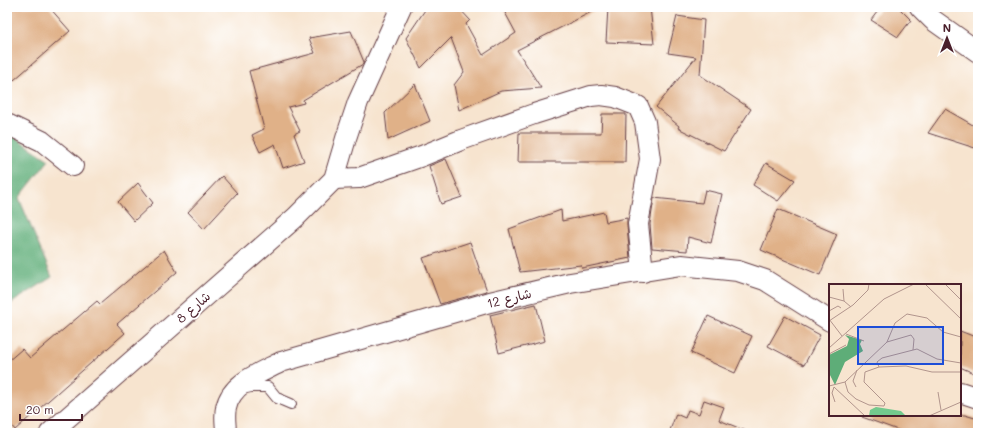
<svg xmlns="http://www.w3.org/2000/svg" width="985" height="440" font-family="Mali,'Playpen Sans Arabic',sans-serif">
<rect width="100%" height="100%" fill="#fff"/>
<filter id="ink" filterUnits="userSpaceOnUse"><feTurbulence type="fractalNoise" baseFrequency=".025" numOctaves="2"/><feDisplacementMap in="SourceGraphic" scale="8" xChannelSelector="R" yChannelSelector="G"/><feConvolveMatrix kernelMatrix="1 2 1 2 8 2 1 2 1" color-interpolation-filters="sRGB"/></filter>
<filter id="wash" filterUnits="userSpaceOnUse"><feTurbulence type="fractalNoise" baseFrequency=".012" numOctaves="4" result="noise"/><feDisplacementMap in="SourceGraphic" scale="16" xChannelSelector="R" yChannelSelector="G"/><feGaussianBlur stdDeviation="0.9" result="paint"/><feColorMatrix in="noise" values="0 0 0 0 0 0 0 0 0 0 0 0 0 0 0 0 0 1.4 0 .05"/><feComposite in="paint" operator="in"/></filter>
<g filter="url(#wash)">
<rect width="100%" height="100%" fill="#f7e4cf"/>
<path fill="#5ead78" stroke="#546652" d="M 7,132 L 49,160 L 19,198 L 52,277 L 7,306 Z"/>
<g id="blocks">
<g fill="#e0b188">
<path d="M 7,7 L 49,7 L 70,31 L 14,80 L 7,71 Z"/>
<path d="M 427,7 L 458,7 L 470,20 L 466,24 L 483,55 L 516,33 L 502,7 L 601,7 L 517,50 L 541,88 L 501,91 L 459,110 L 454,85 L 464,72 L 451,38 L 421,68 L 406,38 Z"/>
<path d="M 608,7 L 650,7 L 654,44 L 606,42 Z"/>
<path d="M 881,7 L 898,7 L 911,20 L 898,37 L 871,20 Z"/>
<path d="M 677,16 L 704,20 L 700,75 L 751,109 L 724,151 L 678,128 L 679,126 L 656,107 L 696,57 L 668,53 Z"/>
<path d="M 351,31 L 364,62 L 363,64 L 303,100 L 304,103 L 288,107 L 300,131 L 294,134 L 304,161 L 283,168 L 275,144 L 260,152 L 252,135 L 264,129 L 249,71 L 315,53 L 309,38 Z"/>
<path d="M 415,84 L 430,121 L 388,140 L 385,113 Z"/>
<path d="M 945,109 L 978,128 L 978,149 L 928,133 Z"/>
<path d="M 602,114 L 626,114 L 625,162 L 518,162 L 519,133 L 601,133 Z"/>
<path d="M 446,159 L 462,197 L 441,204 L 429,166 Z"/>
<path d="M 766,163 L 795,180 L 778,201 L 753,185 Z"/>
<path d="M 222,176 L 237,193 L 204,229 L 188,212 Z"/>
<path d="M 138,183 L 153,203 L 134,221 L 118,202 Z"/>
<path d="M 705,190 L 722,194 L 711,243 L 688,237 L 687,251 L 652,248 L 650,224 L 654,198 L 702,203 Z"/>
<path d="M 778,209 L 837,234 L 820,275 L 761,250 Z"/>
<path d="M 561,210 L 562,221 L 604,212 L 606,222 L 627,218 L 627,225 L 630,258 L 582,268 L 581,265 L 520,272 L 509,229 Z"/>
<path d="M 470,242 L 487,291 L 440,304 L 423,258 Z"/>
<path d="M 164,250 L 177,272 L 117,324 L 125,333 L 15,430 L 7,420 L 7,362 L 22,349 L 30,358 L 97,301 L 100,304 Z"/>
<path d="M 536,304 L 545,341 L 499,353 L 490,315 Z"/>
<path d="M 708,316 L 752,336 L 735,373 L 691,353 Z"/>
<path d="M 785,316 L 820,335 L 804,365 L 768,346 Z"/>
<path d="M 960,331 L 978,338 L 978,375 L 960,367 Z"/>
<path d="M 704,400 L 724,407 L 719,420 L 749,432 L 749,433 L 669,433 L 676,414 L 685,418 L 688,410 L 699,414 Z"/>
<path d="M 863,415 L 965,415 L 978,419 L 978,433 L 906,433 L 862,417 Z"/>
</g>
</g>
</g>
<g filter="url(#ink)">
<use href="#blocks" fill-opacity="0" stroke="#643d44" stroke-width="1"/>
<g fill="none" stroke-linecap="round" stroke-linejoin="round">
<defs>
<path id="lane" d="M 242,389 L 251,387 L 268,387 L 277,398 L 291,404"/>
<g id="street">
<path d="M 920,7 L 933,20 L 978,52"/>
<path d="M 7,124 L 42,141 L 73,166"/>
<path d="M 334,179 L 359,178 L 422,156 L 461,140 L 534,114 L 591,96 L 601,95 L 615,97 L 638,106 L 645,122 L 650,159 L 638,224 L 643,272"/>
<path d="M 960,392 L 978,398"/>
<path d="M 50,433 L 296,217 L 334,179 L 347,135 L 358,102 L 401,7"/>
<path d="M 226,433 C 226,425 224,416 226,408 C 231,383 260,373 281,362 L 490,302 L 570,283 L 681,265 L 738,271 L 765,280 L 830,321"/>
</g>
</defs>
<use href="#lane" stroke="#643d44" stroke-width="12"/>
<use href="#street" stroke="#643d44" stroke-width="22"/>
<use href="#lane" stroke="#fff" stroke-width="10"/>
<use href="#street" stroke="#fff" stroke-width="20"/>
</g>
</g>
<g text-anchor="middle" stroke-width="3.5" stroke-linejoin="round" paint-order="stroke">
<g font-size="13" fill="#4a1f2b" stroke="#fff">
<text transform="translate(509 298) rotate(-14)" y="5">شارع 12</text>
<text transform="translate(193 307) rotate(-41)" y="5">شارع 8</text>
</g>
</g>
<g transform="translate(829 284)">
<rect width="132" height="132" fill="#f7e4cf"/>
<path d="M 47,123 L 72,127 L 77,132 L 40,132 L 41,126 Z" fill="#73c98d"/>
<path d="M 16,51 L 33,56 L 31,60 L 34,67 L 16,78 L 6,101 L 0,89 L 0,71 L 18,62 L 20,55 Z" fill="#5ead78"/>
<path fill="none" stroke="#b2958d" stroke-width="1" d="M 96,0 L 132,35M 116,0 L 132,16M 14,5 L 15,17M 0,13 L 15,17 L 22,23M 0,27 L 9,22 L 12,24M 0,35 L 13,52M 0,37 L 24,21 L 39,6 L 40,0M 17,50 L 35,57M 58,58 L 82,51 L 85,55 L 84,66M 0,64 L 55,15 L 85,0M 0,70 L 17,61M 132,79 L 108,75 L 88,65 L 53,74 L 48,78 L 50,83 L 77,82 L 103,88 L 132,88M 16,98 L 19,108 L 27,115 L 40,121 L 55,122 L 56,119 L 35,98 L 36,88 L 50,83M 0,102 L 16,98 L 58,58 L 66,39 L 78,30 L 98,34 L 114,48 L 132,53M 27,103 L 24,97 L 28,86M 109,108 L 112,126M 6,118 L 3,109 L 5,103 L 36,132M 100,132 L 132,118"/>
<path fill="#1d4ed8" fill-opacity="0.15" stroke="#1d4ed8" stroke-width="2" d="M 29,43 L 114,43 L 114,80 L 29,80 Z"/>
<rect width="132" height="132" fill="none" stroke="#4a1f2b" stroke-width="2"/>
</g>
<rect width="985" height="440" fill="none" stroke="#fff" stroke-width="24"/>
<g transform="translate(947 38)" stroke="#ffffff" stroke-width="3" paint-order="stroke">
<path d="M0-3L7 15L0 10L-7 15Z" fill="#4a1f2b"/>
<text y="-6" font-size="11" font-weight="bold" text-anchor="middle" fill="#4a1f2b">N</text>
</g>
<path d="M20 414v6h62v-6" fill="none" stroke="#4a1f2b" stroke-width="2"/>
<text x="26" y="414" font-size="12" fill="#4a1f2b" stroke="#ffffff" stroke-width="3" paint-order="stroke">20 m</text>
</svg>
